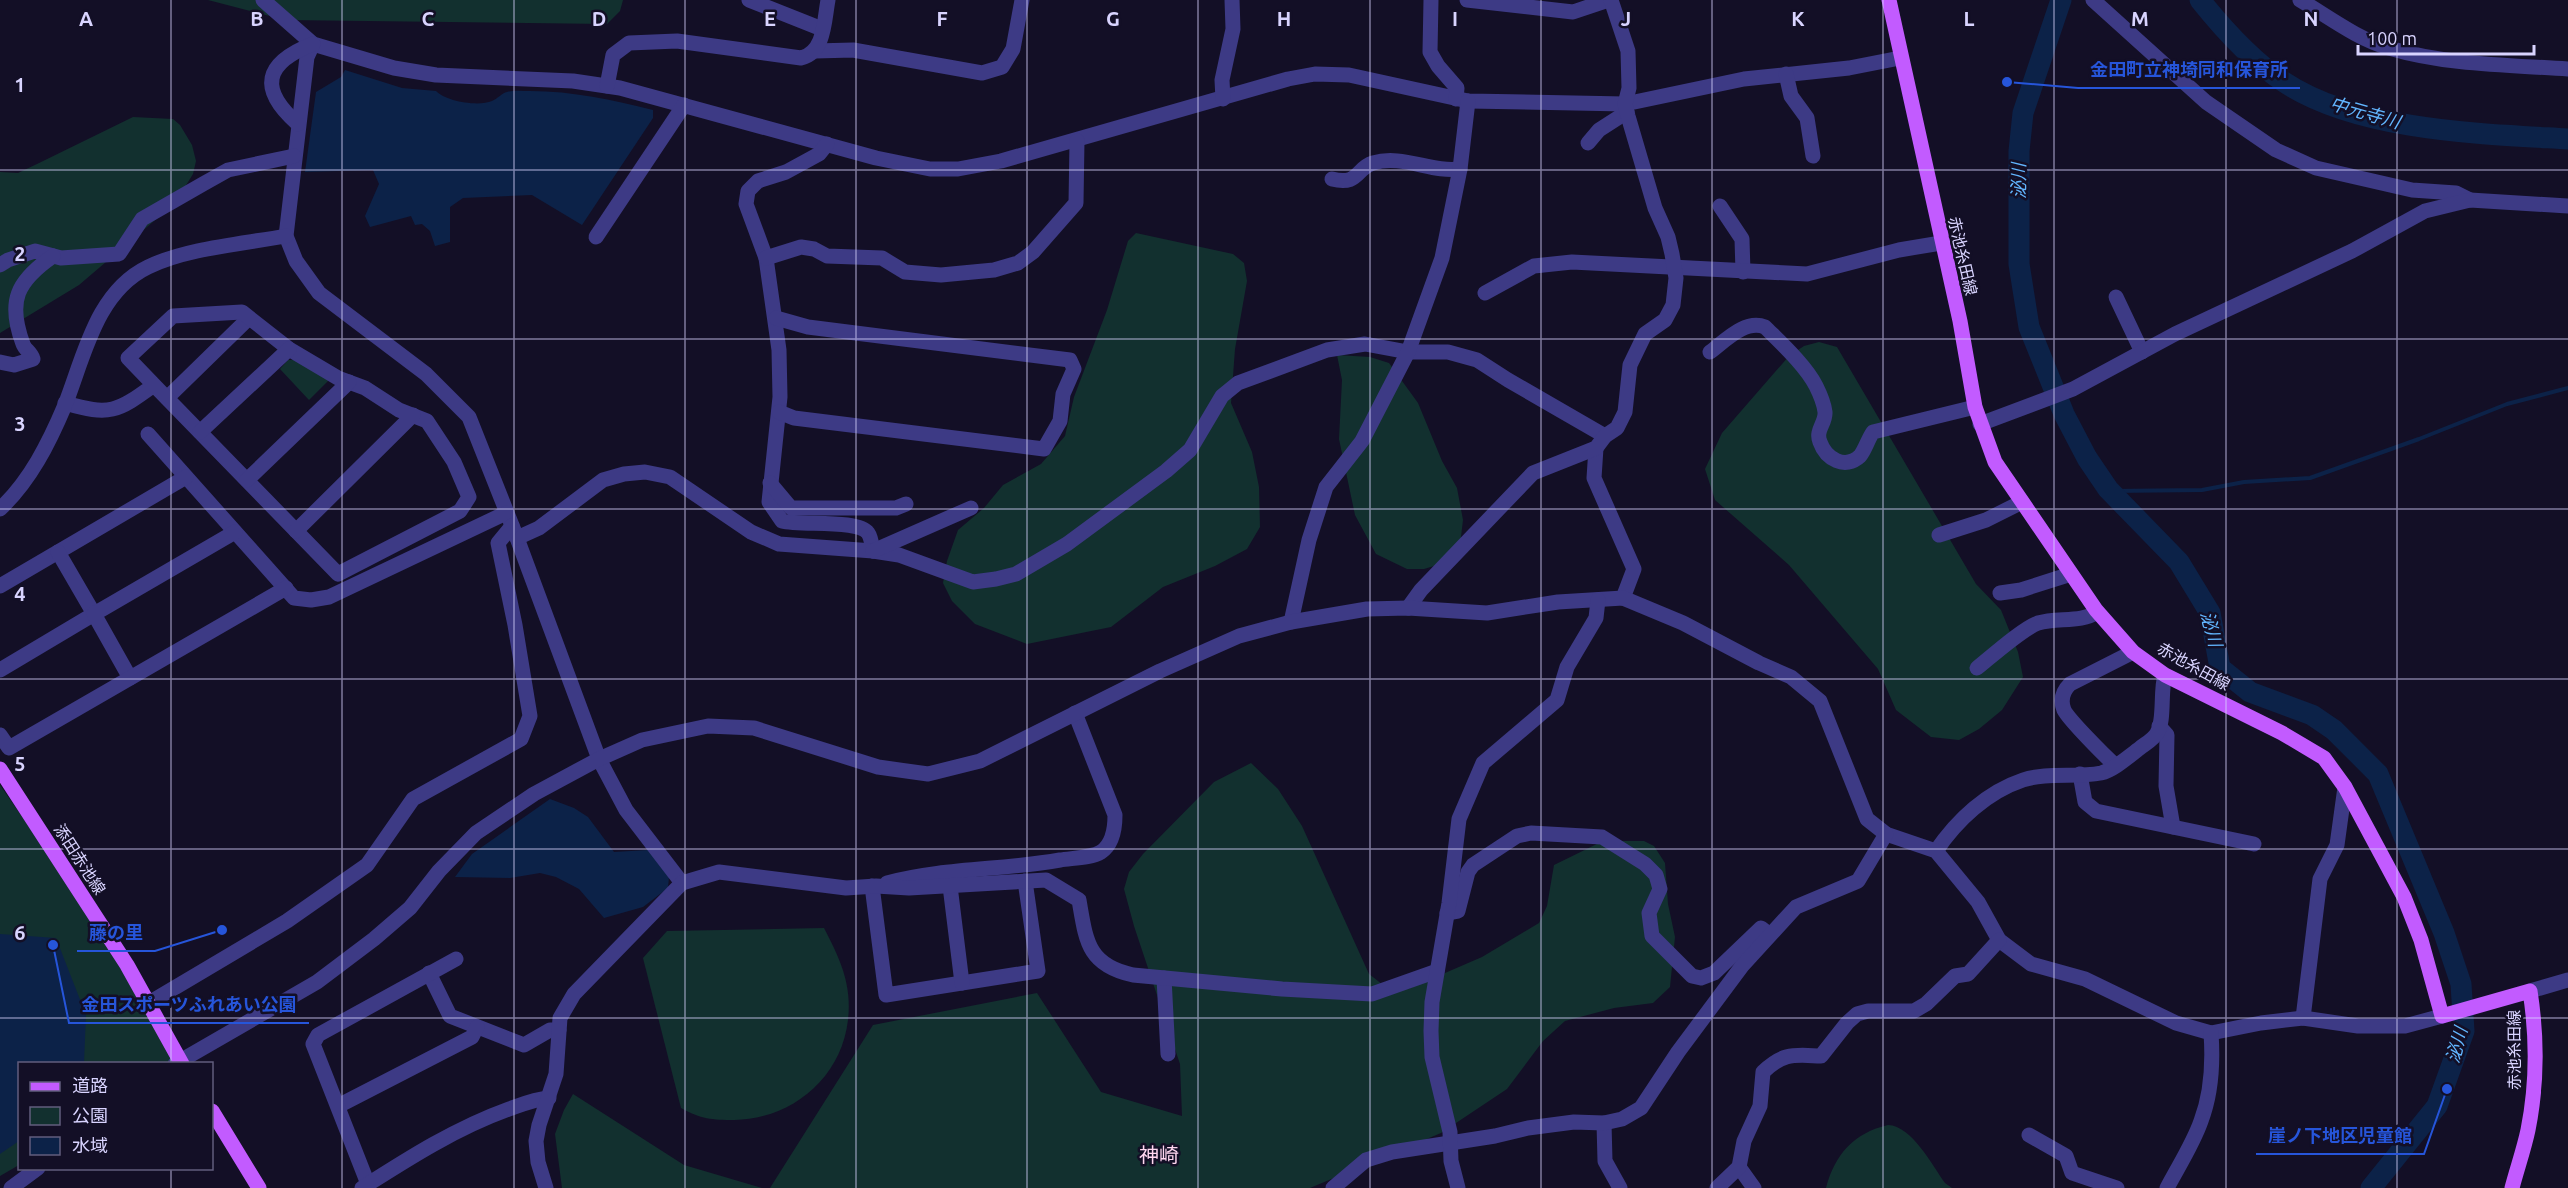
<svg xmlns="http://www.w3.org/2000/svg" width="2568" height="1188" font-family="Ubuntu,'Noto Sans JP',sans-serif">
<rect width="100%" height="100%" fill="#130f26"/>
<g fill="#12302f">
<path d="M 208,0 L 623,0 L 620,11 L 607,24 L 285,20 Z"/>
<path d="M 133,117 L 173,119 L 180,125 L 192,145 L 196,161 L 193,174 L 180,195 L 161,215 L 79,285 L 0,333 L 0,172 L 18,173 L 37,164 Z"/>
<path d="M 1136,233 L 1233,254 L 1244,263 L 1247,281 L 1235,349 L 1231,403 L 1252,452 L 1259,487 L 1260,527 L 1247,549 L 1215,566 L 1163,587 L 1111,627 L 1027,644 L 975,624 L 952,601 L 943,583 L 947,561 L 958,530 L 984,508 L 1003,485 L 1041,464 L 1065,436 L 1074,397 L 1107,310 L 1128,241 Z"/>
<path d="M 1819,342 L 1837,347 L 1976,584 L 2001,610 L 2018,652 L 2023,677 L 2002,710 L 1979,729 L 1959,740 L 1931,737 L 1896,710 L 1878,669 L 1789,565 L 1715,500 L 1705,469 L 1722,433 L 1789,356 L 1804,346 Z"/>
<path d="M 1337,355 L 1370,357 L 1389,363 L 1418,403 L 1442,461 L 1457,488 L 1463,520 L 1460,545 L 1444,563 L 1424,569 L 1407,569 L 1376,554 L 1355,515 L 1339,439 L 1342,380 Z"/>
<path d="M 288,360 L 294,360 L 331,378 L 309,400 L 280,369 Z"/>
<path d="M 1251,763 L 1278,789 L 1302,826 L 1369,974 L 1387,988 L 1408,989 L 1482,957 L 1539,923 L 1547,906 L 1554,865 L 1603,841 L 1644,841 L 1654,846 L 1665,863 L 1668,904 L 1675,937 L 1670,987 L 1653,1003 L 1614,1008 L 1565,1021 L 1543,1041 L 1507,1089 L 1441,1133 L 1310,1188 L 770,1188 L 873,1025 L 1037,993 L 1101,1092 L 1182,1116 L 1180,1064 L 1134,926 L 1124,889 L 1129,872 L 1143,854 L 1214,782 Z"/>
<path d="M 0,785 L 84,906 L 169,1050 L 171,1061 L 166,1064 L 20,1064 L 19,1165 L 0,1176 Z"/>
<path d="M 824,928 C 840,959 852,984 848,1020 C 841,1079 791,1119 734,1120 C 712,1120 701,1119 681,1108 L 643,958 L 667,931 Z"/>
<path d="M 573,1094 L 684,1165 L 762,1188 L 562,1188 L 555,1134 L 564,1110 Z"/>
<path d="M 1888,1125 C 1912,1126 1932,1165 1945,1183 L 1952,1188 L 1826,1188 C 1835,1154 1854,1133 1888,1125 Z"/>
</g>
<g fill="#0c2248">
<path d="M 345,70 L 402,88 L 436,91 C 445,101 478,107 492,101 C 497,99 502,93 507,92 C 514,90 523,91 530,91 C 573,91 612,100 653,110 L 653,118 L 582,225 L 532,195 L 463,198 L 450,207 L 450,242 L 435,246 L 430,231 L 422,224 L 415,225 L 411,216 L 370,227 L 365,216 L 379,184 L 373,170 L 305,172 L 316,92 L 341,77 Z"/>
<path d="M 550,799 L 574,808 L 588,817 L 614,852 L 648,850 L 669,877 L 668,888 L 643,907 L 604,918 L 579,889 L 556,877 L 540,873 L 510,878 L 455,877 L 472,854 Z"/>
<path d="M 0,934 L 56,938 L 86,1015 L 84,1063 L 20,1064 L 19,1141 L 0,1154 Z"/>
</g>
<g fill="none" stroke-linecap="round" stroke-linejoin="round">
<path stroke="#0c2248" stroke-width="4" d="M 2111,491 L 2202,490 L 2244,482 L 2310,478 L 2419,439 L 2507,404 L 2568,388"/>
<g stroke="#0c2248" stroke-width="21">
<path d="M 2061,0 L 2023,113 L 2019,151 L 2019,264 L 2029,327 L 2064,414 L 2087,458 L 2108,489 L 2179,562 L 2210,613 L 2220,668 L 2250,692 L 2312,715 L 2334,730 L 2378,774 L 2444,933 L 2461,984 L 2464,1031 L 2437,1106 L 2371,1188"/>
<path d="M 2200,0 C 2224,30 2252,61 2284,82 C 2358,131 2482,134 2568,139"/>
</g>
<g stroke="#3d3a85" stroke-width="15">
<path d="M 263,0 L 313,44 L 394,68 L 436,75 L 573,81 L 620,88 L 876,158 L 930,169 L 958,169 L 1001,161 L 1288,79 L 1315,74 L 1349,75 L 1468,101 L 1625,104 L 1744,79 L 1849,68 L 1900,58"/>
<path d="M 749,0 L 822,29"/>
<path d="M 1431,0 L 1430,52 L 1438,66 L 1457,88 L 1456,99"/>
<path d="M 1467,0 L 1573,12 L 1609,0"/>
<path d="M 2093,0 L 2206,102 L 2276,150 L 2316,168 L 2412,190 L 2456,193 L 2470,200"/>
<path d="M 2300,0 C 2329,17 2357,39 2389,48 C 2446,65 2509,65 2568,69"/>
<path d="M 313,44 L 307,57 L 286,236 L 296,261 L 319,293 L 426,374 L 469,417 L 517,538 L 599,759 L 626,810 L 682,883"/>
<path d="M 815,51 L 853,50 L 982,73 L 1002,67 L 1013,49 L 1022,0"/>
<path d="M 1786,74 L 1791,96 L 1807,118 L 1813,156"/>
<path d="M 607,86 L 613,55 L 629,43 L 677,41 L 801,58 C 825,52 824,21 828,0"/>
<path d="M 1223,99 L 1222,80 L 1233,29 L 1232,0"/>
<path d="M 298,124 C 258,89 264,63 313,44"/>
<path d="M 1588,143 L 1599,130 L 1627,112"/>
<path d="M 827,144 L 819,154 L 786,172 L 758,181 L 748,191 L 746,204 L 766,258 L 779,350 L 780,397 L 769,502 L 782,521 C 801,526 858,519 868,533 C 871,537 872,545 873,551"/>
<path d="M 1332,179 C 1359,186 1356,168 1373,163 C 1402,154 1432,173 1460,169"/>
<path d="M 1720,206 L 1742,239 L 1743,272"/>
<path d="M 596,237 L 684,105"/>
<path d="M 766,258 L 801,247 L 814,249 L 827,256 L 882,258 L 905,272 L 941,275 L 994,270 L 1018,263 L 1033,252 L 1076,203 L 1077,141"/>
<path d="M 0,265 L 8,260 L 35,251 L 61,258 L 119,254 L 142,219 L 203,184 L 228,170 L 294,156"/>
<path d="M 1485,293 L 1534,266 L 1572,262 L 1807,274 L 1899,250 L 1941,243"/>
<path d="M 2116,297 L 2142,352"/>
<path d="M 776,318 L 808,327 L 1070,360 L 1074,369 L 1063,394 L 1060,421 L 1044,449 L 794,418 L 779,412"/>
<path d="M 1710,352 C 1725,341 1745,319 1765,327 C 1781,343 1806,366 1816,386 C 1820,394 1824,403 1825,412 C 1826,423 1815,430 1820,442 C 1826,459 1845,470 1860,456 C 1865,450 1868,439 1873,432 L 1975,407"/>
<path d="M 0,362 L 14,365 L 33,359 C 31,352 25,350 23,344 C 7,301 17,281 53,256"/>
<path d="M 167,398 L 249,318"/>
<path d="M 65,403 C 110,416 117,412 154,385 L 128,358 L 173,316 L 242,312 L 289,349 L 338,378 L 365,388 L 399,410 L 427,421 L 454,462 L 469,497 L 460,511 L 338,574 L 154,385"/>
<path d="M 1980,424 L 2073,389 L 2175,334 L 2352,251 L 2425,211 L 2470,200 L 2568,206"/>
<path d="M 200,432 L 289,349"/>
<path d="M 148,434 L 294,598 L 311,600 L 329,597 L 506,513"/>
<path d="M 1596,448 L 1594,478 L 1634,569 L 1623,598"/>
<path d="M 247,480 L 349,382"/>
<path d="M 770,483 L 791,508 L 896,508 L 906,504"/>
<path d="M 0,509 C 30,481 49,443 65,405 C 84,357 96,292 148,267 C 187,248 243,244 286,236"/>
<path d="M 296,531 L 413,415"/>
<path d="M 1939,535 L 1986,520 L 2022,502"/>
<path d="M 517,538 L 539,528 L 603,480 L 624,474 L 645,472 L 670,477 L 751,532 L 779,544 L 873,551 L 899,555 L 973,582 L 996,579 L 1016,574 L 1067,544 L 1166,471 L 1190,450 L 1222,396 L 1238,383 L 1327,350 L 1365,344 L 1408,352 L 1448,352 L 1477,360 L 1508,380 L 1605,436"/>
<path d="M 873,551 L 971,508"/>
<path d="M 0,586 L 186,477"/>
<path d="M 2000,593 L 2021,590 L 2071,574"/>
<path d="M 1408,608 L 1421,590 L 1533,473 L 1596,448 L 1605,436 L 1617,428 L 1625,412 L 1630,365 L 1645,334 L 1665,320 L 1673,305 L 1676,278 L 1672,254 L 1668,237 L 1655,208 L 1628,116 L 1625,104 L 1629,88 L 1628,51 L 1611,0"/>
<path d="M 1291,622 L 1309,540 L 1326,487 L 1362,441 L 1408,352 L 1442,258 L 1460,169 L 1468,101"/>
<path d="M 1977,668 C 1992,656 2022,629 2038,623 C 2057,617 2081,623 2097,612"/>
<path d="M 0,670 L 94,614 L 58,552"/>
<path d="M 130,678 L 94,614 L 235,532"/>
<path d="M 2159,726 L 2167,735 L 2166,786 L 2173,827"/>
<path d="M 0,735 L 9,748 L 286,588"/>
<path d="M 2115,765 C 2105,756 2069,720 2064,710 C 2060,700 2063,691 2070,684 L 2133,652"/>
<path d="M 2080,774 L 2085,802 L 2096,811 L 2254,844"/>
<path d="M 1936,851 C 1957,820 1987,792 2023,780 C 2048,772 2076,778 2101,773 C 2114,770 2129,756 2140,748 C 2145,744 2154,739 2157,733 C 2165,721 2160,691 2165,675"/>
<path d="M 887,883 C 943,868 1003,870 1060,860 C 1072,858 1091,858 1101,852 C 1113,844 1115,828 1115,815 L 1075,713"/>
<path d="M 872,886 L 886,995 L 1038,971 L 1025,881"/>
<path d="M 950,886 L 962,983"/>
<path d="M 1447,913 L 1458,911 L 1468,872 L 1473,865 L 1517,836 L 1531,833 L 1602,837 L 1645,864 L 1656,875 L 1660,889 L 1649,913 L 1652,936 L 1692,976 L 1701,978 L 1714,973 L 1761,928 L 1770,935"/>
<path d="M 429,973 L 450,1016 L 524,1045 L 550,1030 L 559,1030"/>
<path d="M 1164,978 L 1168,1054"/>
<path d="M 2530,991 L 2568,980"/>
<path d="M 149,1003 L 287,921 L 367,865 L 413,799 L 521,739 L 530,716 L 515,625 L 498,543 L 512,526"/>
<path d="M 2303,1018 L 2320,879 L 2337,845 L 2345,787"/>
<path d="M 175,1064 L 317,982 L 374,939 L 410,908 L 439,871 L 476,833 L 534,794 L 599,759 L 642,740 L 708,726 L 754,728 L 878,767 L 928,774 L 980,761 L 1160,671 L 1239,636 L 1291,622 L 1367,609 L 1408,608 L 1487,613 L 1558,602 L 1623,598 L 1683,623 L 1759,663 L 1791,677 L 1820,701 L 1867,819 L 1886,834 L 1936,851 L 1978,902 L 1999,940 L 2031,964 L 2085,979 L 2176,1023 L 2211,1033 L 2261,1023 L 2303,1018 L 2358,1026 L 2405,1026 L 2442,1016"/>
<path d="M 338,1106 L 472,1037 L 477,1027"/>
<path d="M 1604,1123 L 1605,1161 L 1620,1188"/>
<path d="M 2029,1135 L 2066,1156 L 2072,1173 L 2117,1188"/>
<path d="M 1739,1167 L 1754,1188"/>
<path d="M 368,1184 L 313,1044 L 318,1035 L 456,959"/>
<path d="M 11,1188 L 38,1168"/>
<path d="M 362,1188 C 409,1158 456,1128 509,1109 C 523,1104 535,1099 549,1098"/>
<path d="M 546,1188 L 538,1162 L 536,1141 L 539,1125 L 556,1074 L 560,1018 L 574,994 L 682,883 L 719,872 L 846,888 L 876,886 L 909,888 L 1046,880 L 1079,900 C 1086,940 1087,965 1133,975 L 1282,989 L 1372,994 L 1437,971"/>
<path d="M 1333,1188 L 1366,1160 L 1392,1152 L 1495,1136 L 1528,1128 L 1574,1122 L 1604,1123 L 1622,1119 L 1641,1108 L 1678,1052 L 1742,966 L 1796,907 L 1858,881 L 1886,834"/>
<path d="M 1458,1188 L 1451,1161 L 1450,1132 L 1432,1057 L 1431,1031 L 1432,1002 L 1449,903 L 1459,819 L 1483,763 L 1557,700 L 1567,667 L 1596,618 L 1598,600"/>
<path d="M 1717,1188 L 1739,1167 L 1744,1141 L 1760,1106 L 1763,1072 C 1784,1052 1794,1055 1821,1056 L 1847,1023 L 1857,1014 L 1868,1011 L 1914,1011 L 1926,1004 L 1955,976 L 1968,974 L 1999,940"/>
<path d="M 2167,1188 C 2178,1167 2193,1144 2201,1121 C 2211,1095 2213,1061 2211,1033"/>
</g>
<g stroke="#c25bff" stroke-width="15">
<path d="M 1889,0 L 1960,321 L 1975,407 L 1995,462 L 2096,610 L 2133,652 L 2165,675 L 2282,733 L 2324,758 L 2345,787 L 2404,897 L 2421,940 L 2442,1016 L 2530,991 C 2537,1036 2537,1085 2528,1130 C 2524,1149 2517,1169 2512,1188"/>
<path d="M 0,769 L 127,965 L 182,1064"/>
<path d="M 212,1111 L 259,1188"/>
</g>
</g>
<path fill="none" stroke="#d9d4ff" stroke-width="1.5" stroke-opacity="0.55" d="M 171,0 L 171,1064M 342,0 L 342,1188M 514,0 L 514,1188M 685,0 L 685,1188M 856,0 L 856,1188M 1027,0 L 1027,1188M 1198,0 L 1198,1188M 1370,0 L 1370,1188M 1541,0 L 1541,1188M 1712,0 L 1712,1188M 1883,0 L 1883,1188M 2054,0 L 2054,1188M 2226,0 L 2226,1188M 2397,0 L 2397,1188M 0,170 L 2568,170M 0,339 L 2568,339M 0,509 L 2568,509M 0,679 L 2568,679M 0,849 L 2568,849M 0,1018 L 2568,1018M 171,1168 L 171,1188"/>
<g text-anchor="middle" stroke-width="5" stroke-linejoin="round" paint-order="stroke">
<g font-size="16" fill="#d9d4ff" stroke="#130f26">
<text transform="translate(1963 256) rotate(77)" y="6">赤池糸田線</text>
<text transform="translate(2194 666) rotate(29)" y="6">赤池糸田線</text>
<text transform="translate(80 859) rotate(57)" y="6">添田赤池線</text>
<text transform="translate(2514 1050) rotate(-90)" y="6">赤池糸田線</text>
</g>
<g font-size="18" font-style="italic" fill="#62b6ff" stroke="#130f26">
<text transform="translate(2365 113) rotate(16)" y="6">中元寺川</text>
<text transform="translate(2019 181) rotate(-90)" y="6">泌川</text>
<text transform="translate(2211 629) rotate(75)" y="6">泌川</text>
<text transform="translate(2457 1045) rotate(-75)" y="6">泌川</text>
</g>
<g font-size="20" fill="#ffd6f0" stroke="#130f26">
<text x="1159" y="1162">神崎</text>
</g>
</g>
<g font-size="20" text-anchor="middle" font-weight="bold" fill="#d9d4ff" stroke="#130f26" stroke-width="5" stroke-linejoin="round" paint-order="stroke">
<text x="86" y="26">A</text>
<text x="257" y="26">B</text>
<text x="428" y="26">C</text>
<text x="599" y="26">D</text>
<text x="770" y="26">E</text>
<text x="942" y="26">F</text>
<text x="1113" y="26">G</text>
<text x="1284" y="26">H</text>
<text x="1455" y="26">I</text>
<text x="1626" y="26">J</text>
<text x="1798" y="26">K</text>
<text x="1969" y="26">L</text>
<text x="2140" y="26">M</text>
<text x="2311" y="26">N</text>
<text x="20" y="92">1</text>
<text x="20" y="261">2</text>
<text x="20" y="431">3</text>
<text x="20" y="601">4</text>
<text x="20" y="771">5</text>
<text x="20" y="940">6</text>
</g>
<path fill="none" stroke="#2655da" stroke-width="2" d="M2007 82L2078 88H2300M222 930L155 951H77M53 945L69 1023H309M2447 1089L2424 1154H2256"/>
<g fill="#2655da" stroke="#130f26" stroke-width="2">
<circle cx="2007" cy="82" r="6"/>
<circle cx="222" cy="930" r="6"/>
<circle cx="53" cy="945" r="6"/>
<circle cx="2447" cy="1089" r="6"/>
</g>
<g font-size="18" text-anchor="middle" font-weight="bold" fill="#2655da" stroke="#130f26" stroke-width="5" stroke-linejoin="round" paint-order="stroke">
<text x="2189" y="76">金田町立神埼同和保育所</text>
<text x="116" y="939">藤の里</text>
<text x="189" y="1011">金田スポーツふれあい公園</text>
<text x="2340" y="1142">崖ノ下地区児童館</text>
</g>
<rect x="18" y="1062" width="195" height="108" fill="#130f26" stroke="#625e7d" stroke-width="1.5"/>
<rect x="30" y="1082" width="30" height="9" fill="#c25bff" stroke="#625e7d" stroke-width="1.5"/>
<text x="72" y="1092" font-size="18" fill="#d9d4ff">道路</text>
<rect x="30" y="1107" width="30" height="18" fill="#12302f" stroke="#625e7d" stroke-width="1.5"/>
<text x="72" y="1122" font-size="18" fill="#d9d4ff">公園</text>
<rect x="30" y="1137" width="30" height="18" fill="#0c2248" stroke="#625e7d" stroke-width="1.5"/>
<text x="72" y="1152" font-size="18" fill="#d9d4ff">水域</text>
<path d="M2358 45v9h176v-9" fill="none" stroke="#d9d4ff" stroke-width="3"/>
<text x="2367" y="45" font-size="18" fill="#d9d4ff" stroke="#130f26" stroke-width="4.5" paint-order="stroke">100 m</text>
</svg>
